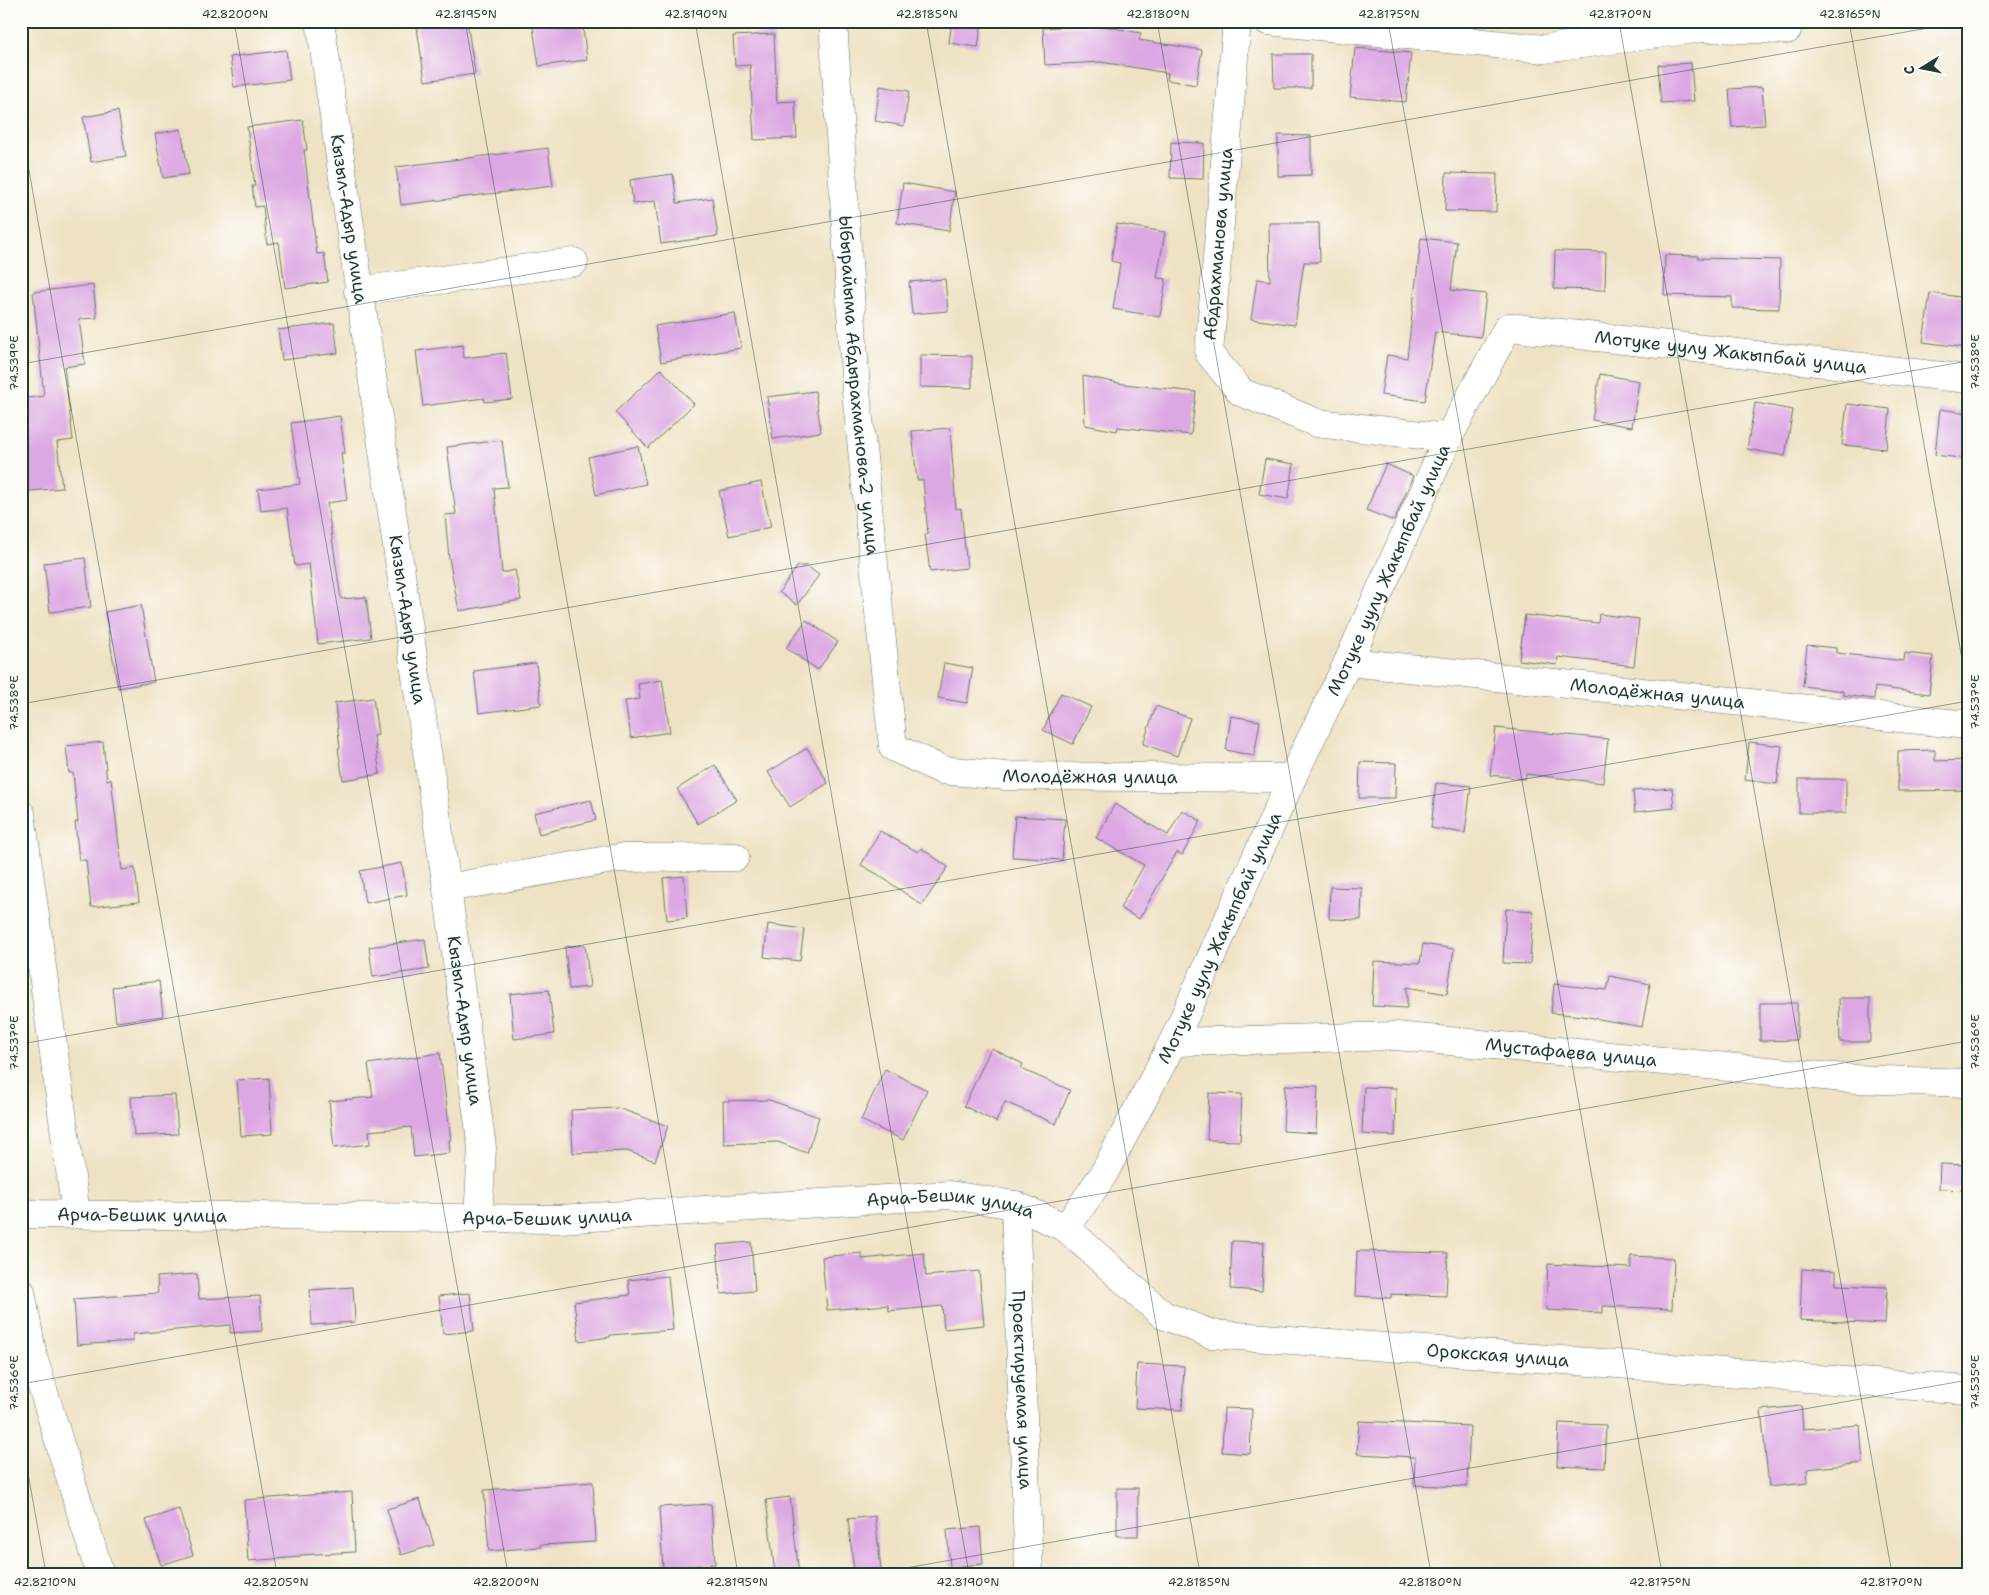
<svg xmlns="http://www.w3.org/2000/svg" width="1989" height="1595" font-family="'Shantell Sans',sans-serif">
<rect width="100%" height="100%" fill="#fdfcf7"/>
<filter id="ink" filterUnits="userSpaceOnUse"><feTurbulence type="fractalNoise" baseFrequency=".02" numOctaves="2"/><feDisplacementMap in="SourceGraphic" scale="10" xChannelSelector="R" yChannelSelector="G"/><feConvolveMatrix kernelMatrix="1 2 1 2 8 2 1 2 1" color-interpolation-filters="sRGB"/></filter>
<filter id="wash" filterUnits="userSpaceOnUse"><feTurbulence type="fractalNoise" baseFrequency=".0096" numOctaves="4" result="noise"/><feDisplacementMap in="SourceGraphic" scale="20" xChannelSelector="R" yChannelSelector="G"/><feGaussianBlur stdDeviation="1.12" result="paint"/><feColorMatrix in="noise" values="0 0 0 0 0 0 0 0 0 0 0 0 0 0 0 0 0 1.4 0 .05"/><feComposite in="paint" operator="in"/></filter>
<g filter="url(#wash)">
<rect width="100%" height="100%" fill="#efe2c4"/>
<g id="blocks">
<g fill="#dca8e3">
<path d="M 416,21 L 467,21 L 475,74 L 425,81 Z"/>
<path d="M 532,21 L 582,21 L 587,60 L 539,66 Z"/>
<path d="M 952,21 L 982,21 L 978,47 L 949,43 Z"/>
<path d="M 1097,25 L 1141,33 L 1139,40 L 1202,50 L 1196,85 L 1167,80 L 1168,73 L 1101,62 L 1045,65 L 1043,28 Z"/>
<path d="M 774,34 L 777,102 L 795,101 L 797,138 L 754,140 L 750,65 L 735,66 L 733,36 Z"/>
<path d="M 1355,48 L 1411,53 L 1406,102 L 1350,97 Z"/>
<path d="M 286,50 L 290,80 L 234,87 L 230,57 Z"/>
<path d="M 1273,54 L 1311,54 L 1311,88 L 1274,88 Z"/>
<path d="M 1691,63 L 1694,101 L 1661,103 L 1658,65 Z"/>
<path d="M 880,86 L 909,91 L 904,126 L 875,121 Z"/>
<path d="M 1762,87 L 1765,125 L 1732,127 L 1729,89 Z"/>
<path d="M 118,111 L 126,156 L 91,162 L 83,117 Z"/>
<path d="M 303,120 L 307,150 L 304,150 L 317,254 L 324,253 L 328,282 L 285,288 L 279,242 L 267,244 L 263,206 L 255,207 L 252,186 L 255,186 L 247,127 Z"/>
<path d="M 181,129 L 189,174 L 163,178 L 155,134 Z"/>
<path d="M 1278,135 L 1311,136 L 1311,175 L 1278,176 Z"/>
<path d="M 1171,142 L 1204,143 L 1203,179 L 1170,178 Z"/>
<path d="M 548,148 L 553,186 L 401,205 L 396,167 Z"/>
<path d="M 1446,173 L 1497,174 L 1496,212 L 1445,211 Z"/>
<path d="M 673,174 L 677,203 L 712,198 L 718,236 L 661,244 L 655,201 L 633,204 L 630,180 Z"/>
<path d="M 903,183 L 955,192 L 949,231 L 897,223 Z"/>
<path d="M 1269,223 L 1319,223 L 1320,262 L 1304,262 L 1295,325 L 1251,319 L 1257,279 L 1270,281 Z"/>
<path d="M 1117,224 L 1165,232 L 1157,278 L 1166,279 L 1160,317 L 1113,309 L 1120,263 L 1111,261 Z"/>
<path d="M 1421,238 L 1457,242 L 1451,290 L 1486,294 L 1481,337 L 1435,332 L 1425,401 L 1381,395 L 1387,355 L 1407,358 Z"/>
<path d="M 1555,251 L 1606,252 L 1605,290 L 1554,289 Z"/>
<path d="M 1665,255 L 1698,256 L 1698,258 L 1780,260 L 1779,309 L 1732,308 L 1732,297 L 1664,295 Z"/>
<path d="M 945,279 L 948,311 L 912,314 L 909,282 Z"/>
<path d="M 93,285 L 97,318 L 79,319 L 85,364 L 64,367 L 73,440 L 57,442 L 62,488 L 21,492 L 21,458 L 27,457 L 21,399 L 44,396 L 33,292 Z"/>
<path d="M 1930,293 L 1968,298 L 1968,348 L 1923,342 Z"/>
<path d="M 735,313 L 741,348 L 661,362 L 655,326 Z"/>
<path d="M 334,323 L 338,353 L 282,360 L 278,330 Z"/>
<path d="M 463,345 L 464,358 L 506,353 L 512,399 L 485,402 L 484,398 L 423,406 L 416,351 Z"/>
<path d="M 920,355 L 972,356 L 972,388 L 920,387 Z"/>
<path d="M 661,369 L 694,404 L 648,448 L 615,412 Z"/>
<path d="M 1600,374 L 1639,381 L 1632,427 L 1592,420 Z"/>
<path d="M 1083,376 L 1124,384 L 1196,392 L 1191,435 L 1118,427 L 1117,431 L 1085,425 Z"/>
<path d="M 815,391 L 821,432 L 773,439 L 767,397 Z"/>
<path d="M 1755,403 L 1793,410 L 1785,456 L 1747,449 Z"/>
<path d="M 1847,404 L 1890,409 L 1886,449 L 1842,445 Z"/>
<path d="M 1940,409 L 1968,413 L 1968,459 L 1935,455 Z"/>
<path d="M 340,416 L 345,453 L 341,453 L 347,500 L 327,503 L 341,599 L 366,597 L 371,638 L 318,644 L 309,564 L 295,566 L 287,508 L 261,511 L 258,489 L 300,484 L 291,423 Z"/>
<path d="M 950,428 L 956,509 L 961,508 L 967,568 L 930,572 L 925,534 L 928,534 L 923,480 L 917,480 L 912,431 Z"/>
<path d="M 502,440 L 508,487 L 494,488 L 502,573 L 515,570 L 521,600 L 459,611 L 449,558 L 445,515 L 456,514 L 447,447 Z"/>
<path d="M 638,446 L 646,484 L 596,495 L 588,457 Z"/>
<path d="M 1265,459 L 1294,464 L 1288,499 L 1259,494 Z"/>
<path d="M 1386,464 L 1413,476 L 1394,521 L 1366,510 Z"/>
<path d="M 761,482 L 771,527 L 729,536 L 719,491 Z"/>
<path d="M 85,558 L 91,607 L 50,612 L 44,563 Z"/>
<path d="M 798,566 L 807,566 L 819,575 L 797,605 L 779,592 Z"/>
<path d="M 141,605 L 154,682 L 118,688 L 105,612 Z"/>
<path d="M 1599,614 L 1639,619 L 1634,666 L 1558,657 L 1557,665 L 1519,660 L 1525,615 L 1598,623 Z"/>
<path d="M 806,620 L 838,642 L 818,670 L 786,648 Z"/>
<path d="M 1807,645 L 1836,648 L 1836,653 L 1904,661 L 1905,653 L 1933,656 L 1929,694 L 1875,687 L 1874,699 L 1843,695 L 1843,691 L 1803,686 Z"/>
<path d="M 536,663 L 541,705 L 479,713 L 474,671 Z"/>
<path d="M 944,663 L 973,668 L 967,703 L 938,698 Z"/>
<path d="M 662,680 L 670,732 L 631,738 L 625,701 L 640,699 L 638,684 Z"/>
<path d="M 1061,693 L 1091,707 L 1073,744 L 1043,730 Z"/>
<path d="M 373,698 L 378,735 L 374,736 L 380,774 L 343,780 L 338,748 L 340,748 L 335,703 Z"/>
<path d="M 1156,706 L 1190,718 L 1177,756 L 1143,744 Z"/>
<path d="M 1231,716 L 1260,721 L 1254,756 L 1226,750 Z"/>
<path d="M 1496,728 L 1608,739 L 1603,783 L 1526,774 L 1525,779 L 1490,775 Z"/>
<path d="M 103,742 L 107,780 L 111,779 L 122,870 L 135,868 L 139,902 L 91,907 L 86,860 L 79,860 L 75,822 L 78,822 L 73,773 L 69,773 L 66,746 Z"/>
<path d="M 1749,742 L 1782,746 L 1777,784 L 1745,780 Z"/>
<path d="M 807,748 L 828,783 L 790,807 L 768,772 Z"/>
<path d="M 1935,750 L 1935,761 L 1968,760 L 1968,790 L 1898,791 L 1898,751 Z"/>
<path d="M 1360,762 L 1396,763 L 1395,798 L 1359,798 Z"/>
<path d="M 715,765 L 737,800 L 698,824 L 677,789 Z"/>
<rect x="1799" y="779" width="47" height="34"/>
<path d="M 1436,783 L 1471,786 L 1465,833 L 1431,828 Z"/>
<path d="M 1672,788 L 1674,808 L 1635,812 L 1633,791 Z"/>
<path d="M 591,800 L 596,820 L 539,834 L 534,813 Z"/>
<path d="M 1115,804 L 1168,835 L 1182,810 L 1201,821 L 1182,855 L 1177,852 L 1139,919 L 1120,908 L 1144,865 L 1096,838 Z"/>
<path d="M 1015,816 L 1065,819 L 1062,860 L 1012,857 Z"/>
<path d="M 880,831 L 918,852 L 921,848 L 948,867 L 922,905 L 877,874 L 861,865 Z"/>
<path d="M 402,863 L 407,895 L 365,903 L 360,871 Z"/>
<path d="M 684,876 L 687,918 L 667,920 L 663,878 Z"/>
<path d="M 1330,887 L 1362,888 L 1361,920 L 1329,919 Z"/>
<path d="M 1506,909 L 1533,911 L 1530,964 L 1503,963 Z"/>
<path d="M 768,924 L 804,929 L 800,961 L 764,957 Z"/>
<path d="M 425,939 L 429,969 L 373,977 L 369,947 Z"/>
<path d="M 1423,944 L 1454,949 L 1447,994 L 1407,987 L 1407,1008 L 1372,1006 L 1374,961 L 1420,963 Z"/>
<path d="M 585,945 L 590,987 L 569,989 L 565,947 Z"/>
<path d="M 1610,976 L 1650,984 L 1642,1027 L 1583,1016 L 1551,1013 L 1554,984 L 1607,990 Z"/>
<path d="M 159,981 L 163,1016 L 116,1022 L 112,987 Z"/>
<path d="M 549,990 L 554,1034 L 514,1039 L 510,994 Z"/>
<path d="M 1839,998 L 1870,998 L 1870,1042 L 1840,1042 Z"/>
<path d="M 1760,1003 L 1797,1003 L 1797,1040 L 1760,1041 Z"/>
<path d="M 991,1048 L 1023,1064 L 1021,1069 L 1070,1090 L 1056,1124 L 1005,1102 L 996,1122 L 964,1106 Z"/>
<path d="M 440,1053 L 451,1140 L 449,1140 L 450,1153 L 414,1157 L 411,1127 L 369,1131 L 370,1144 L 334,1148 L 329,1101 L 373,1097 L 368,1064 Z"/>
<path d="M 885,1069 L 927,1090 L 903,1140 L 861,1120 Z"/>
<path d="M 269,1078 L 272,1134 L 241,1136 L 237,1080 Z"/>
<path d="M 1285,1085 L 1318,1086 L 1316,1133 L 1283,1131 Z"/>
<path d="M 1364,1087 L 1396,1088 L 1395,1136 L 1362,1134 Z"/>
<path d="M 1209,1093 L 1242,1094 L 1240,1141 L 1207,1140 Z"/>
<path d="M 175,1095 L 178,1134 L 134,1136 L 131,1097 Z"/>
<path d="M 769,1100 L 819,1117 L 807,1153 L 778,1142 L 724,1144 L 723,1101 Z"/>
<path d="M 618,1108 L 668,1126 L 655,1161 L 627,1151 L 573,1153 L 571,1110 Z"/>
<path d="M 1940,1164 L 1968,1165 L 1968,1190 L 1939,1189 Z"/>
<path d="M 1232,1241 L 1264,1242 L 1262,1291 L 1230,1289 Z"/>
<path d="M 751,1242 L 755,1291 L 721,1294 L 717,1245 Z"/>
<path d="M 1357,1251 L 1448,1253 L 1446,1296 L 1391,1294 L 1391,1298 L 1355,1296 Z"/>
<path d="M 862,1253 L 862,1259 L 924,1253 L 926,1276 L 979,1271 L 984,1325 L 944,1329 L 942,1306 L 889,1311 L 888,1305 L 827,1310 L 822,1257 Z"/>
<path d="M 1631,1256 L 1674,1258 L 1672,1309 L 1603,1306 L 1603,1313 L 1546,1310 L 1548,1264 L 1631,1268 Z"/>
<path d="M 1802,1269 L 1836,1271 L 1836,1285 L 1887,1287 L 1885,1324 L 1800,1320 Z"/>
<path d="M 197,1274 L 199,1299 L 260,1296 L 262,1331 L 230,1333 L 230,1325 L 133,1334 L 133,1341 L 77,1345 L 74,1299 L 158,1293 L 157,1277 Z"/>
<path d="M 668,1276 L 673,1330 L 610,1335 L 610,1337 L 579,1341 L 574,1302 L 630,1295 L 628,1280 Z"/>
<path d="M 353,1287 L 355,1322 L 312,1325 L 310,1290 Z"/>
<path d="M 470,1293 L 474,1331 L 443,1334 L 439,1296 Z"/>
<path d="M 1137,1364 L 1184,1366 L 1182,1410 L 1135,1408 Z"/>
<path d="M 1801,1406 L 1803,1429 L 1860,1425 L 1863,1463 L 1807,1469 L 1808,1483 L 1769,1487 L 1761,1410 Z"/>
<path d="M 1224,1408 L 1252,1409 L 1250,1454 L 1222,1452 Z"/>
<path d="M 1359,1421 L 1470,1426 L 1467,1487 L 1414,1485 L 1415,1457 L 1357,1454 Z"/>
<path d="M 1559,1423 L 1606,1425 L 1604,1468 L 1557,1466 Z"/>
<path d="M 593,1482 L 596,1542 L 540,1545 L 540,1547 L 489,1551 L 484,1490 Z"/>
<rect x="1117" y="1488" width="21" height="48"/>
<path d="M 352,1492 L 355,1552 L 300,1555 L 300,1557 L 248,1561 L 244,1500 Z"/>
<path d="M 790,1497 L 799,1574 L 775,1574 L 766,1500 Z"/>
<path d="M 420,1499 L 434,1545 L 401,1555 L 387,1509 Z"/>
<path d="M 711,1504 L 715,1564 L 663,1568 L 659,1507 Z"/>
<path d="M 179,1509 L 193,1555 L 161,1565 L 146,1520 Z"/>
<path d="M 875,1516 L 881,1569 L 854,1572 L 848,1519 Z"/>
<path d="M 980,1527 L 983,1564 L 950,1567 L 947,1530 Z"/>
</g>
</g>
</g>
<g filter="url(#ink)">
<use href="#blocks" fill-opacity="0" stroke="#687766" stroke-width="1"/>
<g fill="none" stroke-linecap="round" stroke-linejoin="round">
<defs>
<g id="minor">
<path id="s1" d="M 320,21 L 447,888 L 482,1148 L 478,1218"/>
<path id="s2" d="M 833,21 L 856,391 L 893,747 L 942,770 L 1006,776 L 1292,778"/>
<path d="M 1237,21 L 1209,353 L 1241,392 L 1317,423 L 1448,438"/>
<path d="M 1268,21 L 1544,49 L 1702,28 L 1787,30 L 1789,21"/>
<path d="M 358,291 L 574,262"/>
<path id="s3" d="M 1348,662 L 1968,725"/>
<path d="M 21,814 L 76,1214"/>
<path d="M 447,888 L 619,858 L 735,857"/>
<path id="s4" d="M 1173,1042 L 1396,1036 L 1855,1079 L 1968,1083"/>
<path id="s5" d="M 1015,1205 L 1029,1574"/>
<path id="s6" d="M 1066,1228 L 1103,1175 L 1173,1042 L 1292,778 L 1348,662 L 1448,438 L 1508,327 L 1968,379"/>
<path d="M 21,1292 L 33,1357 L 100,1574"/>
</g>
<g id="tertiary">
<path id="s7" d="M 21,1214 L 560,1219 L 950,1195 L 1015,1205 L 1066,1228 L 1163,1315 L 1211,1334 L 1968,1390"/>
</g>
</defs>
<use href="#minor" stroke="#687766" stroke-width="29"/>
<use href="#tertiary" stroke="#687766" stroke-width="29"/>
<use href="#minor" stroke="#fff" stroke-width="28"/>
<use href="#tertiary" stroke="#fff" stroke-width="28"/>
</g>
</g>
<path fill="none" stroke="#1f3d34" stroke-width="1" stroke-opacity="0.45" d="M 234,21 L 508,1574M 465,21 L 738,1574M 695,21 L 969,1574M 926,21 L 1200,1574M 1157,21 L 1431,1574M 1388,21 L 1662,1574M 1619,21 L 1892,1574M 1849,21 L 1968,693M 21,25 L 41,21M 21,125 L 277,1574M 21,364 L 1968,21M 21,704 L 1968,361M 21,1044 L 1968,701M 21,1384 L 1968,1041M 21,1434 L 46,1574M 872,1574 L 1968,1380"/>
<g text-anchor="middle" stroke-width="4.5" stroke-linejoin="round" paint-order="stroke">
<g font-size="18" fill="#1f3d34" stroke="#fdfcf7">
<text dy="6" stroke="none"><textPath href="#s1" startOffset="200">Кызыл-Адыр улица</textPath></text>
<text transform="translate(1218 244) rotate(-85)" y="6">Абдрахманова улица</text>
<text dy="6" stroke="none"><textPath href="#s6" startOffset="1229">Мотуке уулу Жакыпбай улица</textPath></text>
<text dy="6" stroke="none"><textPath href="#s2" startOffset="365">Ыбырайыма Абдырахманова-2 улица</textPath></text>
<text dy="6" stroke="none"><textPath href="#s6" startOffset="734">Мотуке уулу Жакыпбай улица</textPath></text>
<text dy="6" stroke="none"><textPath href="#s1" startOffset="605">Кызыл-Адыр улица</textPath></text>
<text dy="6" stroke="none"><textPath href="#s3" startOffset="311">Молодёжная улица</textPath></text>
<text dy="6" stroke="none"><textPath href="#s2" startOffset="931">Молодёжная улица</textPath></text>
<text dy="6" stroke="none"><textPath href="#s6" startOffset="329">Мотуке уулу Жакыпбай улица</textPath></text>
<text dy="6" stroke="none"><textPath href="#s1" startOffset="1010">Кызыл-Адыр улица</textPath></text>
<text dy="6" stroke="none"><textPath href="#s4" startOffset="399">Мустафаева улица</textPath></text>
<text dy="6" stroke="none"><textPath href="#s7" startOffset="931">Арча-Бешик улица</textPath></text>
<text dy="6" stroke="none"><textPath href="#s7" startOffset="121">Арча-Бешик улица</textPath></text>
<text dy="6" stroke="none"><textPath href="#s7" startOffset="526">Арча-Бешик улица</textPath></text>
<text dy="6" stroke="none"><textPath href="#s7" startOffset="1521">Орокская улица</textPath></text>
<text dy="6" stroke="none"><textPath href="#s5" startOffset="185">Проектируемая улица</textPath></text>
</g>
</g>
<rect width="1989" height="1595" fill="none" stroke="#fdfcf7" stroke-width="55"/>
<g transform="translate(1922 68) rotate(260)" stroke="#fdfcf7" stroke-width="4" paint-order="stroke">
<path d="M0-4L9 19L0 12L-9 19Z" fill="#1f3d34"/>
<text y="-8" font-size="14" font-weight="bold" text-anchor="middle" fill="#1f3d34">С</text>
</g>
<rect x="28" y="28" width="1934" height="1540" fill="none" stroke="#1f3d34" stroke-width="2"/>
<g font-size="12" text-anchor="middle" fill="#1f3d34">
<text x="235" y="18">42.8200°N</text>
<text x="466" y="18">42.8195°N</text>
<text x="696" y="18">42.8190°N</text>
<text x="927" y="18">42.8185°N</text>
<text x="1158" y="18">42.8180°N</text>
<text x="1389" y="18">42.8175°N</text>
<text x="1620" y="18">42.8170°N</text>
<text x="1850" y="18">42.8165°N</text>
<text transform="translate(1975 362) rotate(-90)" y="4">74.538°E</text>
<text transform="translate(14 363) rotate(-90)" y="4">74.539°E</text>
<text transform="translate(1975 702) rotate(-90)" y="4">74.537°E</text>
<text transform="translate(14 703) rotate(-90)" y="4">74.538°E</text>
<text transform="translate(1975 1042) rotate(-90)" y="4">74.536°E</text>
<text transform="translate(14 1043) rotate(-90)" y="4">74.537°E</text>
<text transform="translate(1975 1382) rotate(-90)" y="4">74.535°E</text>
<text transform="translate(14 1383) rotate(-90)" y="4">74.536°E</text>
<text x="45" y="1586">42.8210°N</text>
<text x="276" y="1586">42.8205°N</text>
<text x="506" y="1586">42.8200°N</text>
<text x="737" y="1586">42.8195°N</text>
<text x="968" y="1586">42.8190°N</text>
<text x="1199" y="1586">42.8185°N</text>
<text x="1430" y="1586">42.8180°N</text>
<text x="1660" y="1586">42.8175°N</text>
<text x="1891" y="1586">42.8170°N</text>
</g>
</svg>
